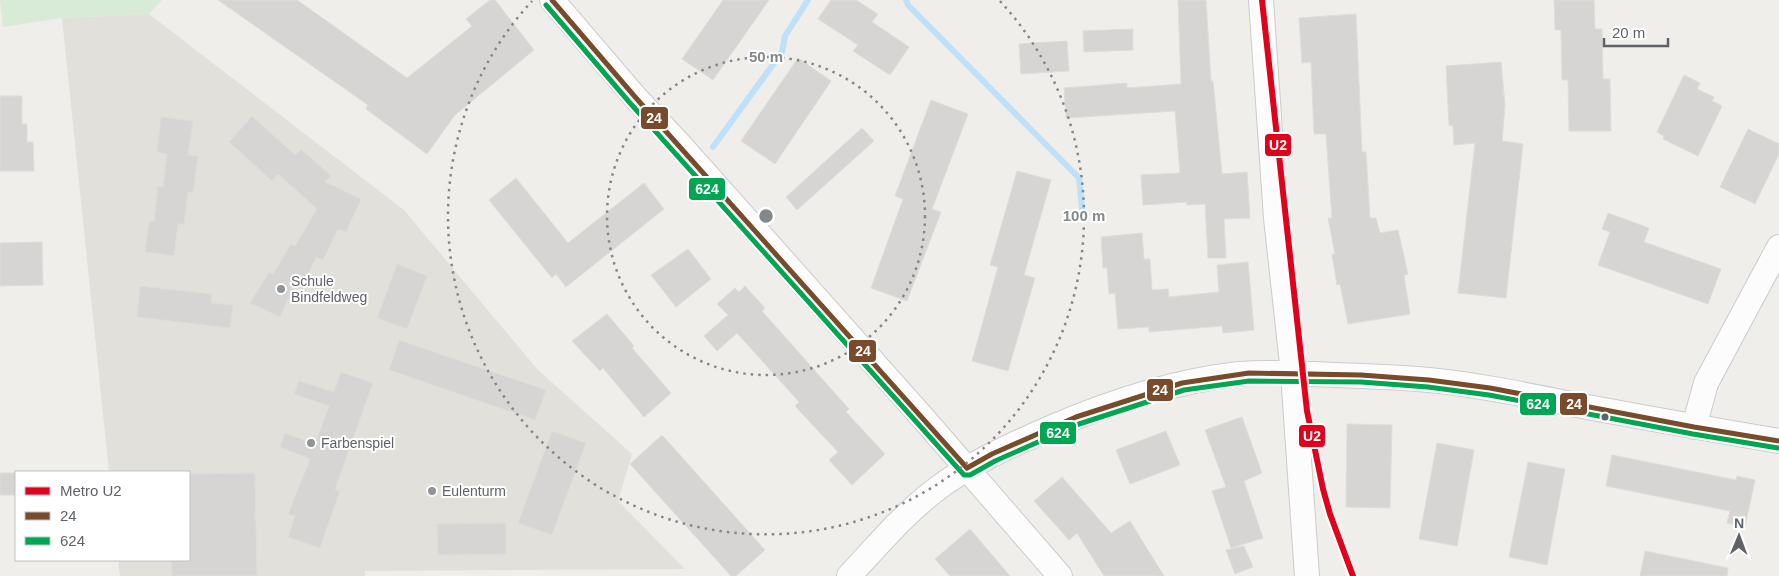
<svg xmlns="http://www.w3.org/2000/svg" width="1779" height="576" font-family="Arial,sans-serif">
<rect width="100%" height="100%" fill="#efeeea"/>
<path fill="#e2e0da" d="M 149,14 L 404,210 L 537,369 L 632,454 L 618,501 L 685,569 L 365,571 L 365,576 L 120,576 L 118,560 L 189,560 L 189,472 L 109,472 L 62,18 Z"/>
<path fill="#d8ebd6" d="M 0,0 L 162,0 L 149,14 L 62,18 L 3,27 Z"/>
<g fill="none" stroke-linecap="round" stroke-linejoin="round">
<g stroke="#bfe0f9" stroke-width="6">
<path d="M 906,0 L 908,5 L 1079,178 L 1083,218"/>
<path d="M 713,147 L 782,52 L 785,36 L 808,0"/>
</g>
</g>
<g fill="#d6d5d3" stroke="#deddd9">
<path d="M 218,0 L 297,0 L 407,78 L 472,26 L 466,19 L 490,0 L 495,0 L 534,50 L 455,115 L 427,154 L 366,109 L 368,105 Z"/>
<path d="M 723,0 L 769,0 L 713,80 L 682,59 Z"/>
<path d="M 831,0 L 856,0 L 878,14 L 872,22 L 909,47 L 890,75 L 853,51 L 858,45 L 818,19 Z"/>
<path d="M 1178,0 L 1206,0 L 1211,81 L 1213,81 L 1222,174 L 1247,172 L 1250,218 L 1224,219 L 1226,258 L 1208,258 L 1205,204 L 1187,205 L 1187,202 L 1143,205 L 1141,175 L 1180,173 L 1175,111 L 1066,118 L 1064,88 L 1127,83 L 1127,88 L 1181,84 Z"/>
<path d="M 1554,0 L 1594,0 L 1595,29 L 1602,29 L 1603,79 L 1610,79 L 1611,131 L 1569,131 L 1568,80 L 1562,80 L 1561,30 L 1555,30 Z"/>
<path d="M 1356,14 L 1362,152 L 1366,152 L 1370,218 L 1376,218 L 1380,233 L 1398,230 L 1408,274 L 1404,275 L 1410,314 L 1348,324 L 1340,284 L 1337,285 L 1332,255 L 1335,254 L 1328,218 L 1332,218 L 1326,134 L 1314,134 L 1311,62 L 1302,63 L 1299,18 Z"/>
<path d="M 1133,29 L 1133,50 L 1084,52 L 1083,31 Z"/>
<path d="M 1067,41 L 1069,71 L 1021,74 L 1019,44 Z"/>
<path d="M 798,58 L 831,81 L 775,164 L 741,141 Z"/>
<path d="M 1501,62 L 1505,105 L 1502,141 L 1523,144 L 1506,298 L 1458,293 L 1475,143 L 1454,145 L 1453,126 L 1449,125 L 1446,66 Z"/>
<path d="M 1684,75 L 1700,83 L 1697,89 L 1714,97 L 1712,101 L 1722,106 L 1698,156 L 1663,139 L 1664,136 L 1657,132 Z"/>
<path d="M 0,96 L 22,96 L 22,124 L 27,124 L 27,142 L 33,142 L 34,171 L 0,171 Z"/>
<path d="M 931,100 L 968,114 L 932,209 L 941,212 L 907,301 L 871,288 L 903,199 L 895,196 Z"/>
<path d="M 252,116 L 295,155 L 301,149 L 331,176 L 325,182 L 361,199 L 346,232 L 338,229 L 323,260 L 316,257 L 302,289 L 294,286 L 280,317 L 250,303 L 269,272 L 273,274 L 291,244 L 295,246 L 317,209 L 278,174 L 272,181 L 229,142 Z"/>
<path d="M 161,117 L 193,121 L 188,155 L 198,156 L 193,193 L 188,192 L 184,224 L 178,224 L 174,256 L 145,252 L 149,221 L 154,222 L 158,186 L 163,187 L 167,154 L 157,152 Z"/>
<path d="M 862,128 L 874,141 L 797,210 L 786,197 Z"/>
<path d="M 1748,129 L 1779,144 L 1779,154 L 1755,204 L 1720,187 Z"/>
<path d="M 1017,171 L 1051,180 L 1024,275 L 1035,278 L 1008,371 L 972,361 L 998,267 L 990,265 Z"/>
<path d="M 516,178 L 568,243 L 644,183 L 664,209 L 566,287 L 556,274 L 552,278 L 489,200 Z"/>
<path d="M 1608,213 L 1649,228 L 1644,242 L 1721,269 L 1708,304 L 1598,265 L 1610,232 L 1602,229 Z"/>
<path d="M 1142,233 L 1144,259 L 1150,259 L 1152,290 L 1168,289 L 1169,297 L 1219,292 L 1217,265 L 1248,262 L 1254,330 L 1223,333 L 1222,326 L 1149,332 L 1149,327 L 1118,329 L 1115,293 L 1109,294 L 1107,268 L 1103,268 L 1101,237 Z"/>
<path d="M 42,242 L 43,285 L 0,286 L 0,243 Z"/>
<path d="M 688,249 L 711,279 L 676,307 L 651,275 Z"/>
<path d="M 397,264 L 427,276 L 407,329 L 377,318 Z"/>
<path d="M 140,286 L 212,294 L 211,303 L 233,305 L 230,328 L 137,317 Z"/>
<path d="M 745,286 L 765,308 L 762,311 L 849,409 L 846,412 L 885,454 L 852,485 L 829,460 L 838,452 L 795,406 L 799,402 L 737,333 L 717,351 L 704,336 L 728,315 L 717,304 L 735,288 L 739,292 Z"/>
<path d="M 607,314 L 634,346 L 632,348 L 671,393 L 644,417 L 603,368 L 600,371 L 572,341 Z"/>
<path d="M 399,340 L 546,390 L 535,420 L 389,370 Z"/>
<path d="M 341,372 L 373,383 L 335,489 L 340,491 L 320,548 L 288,537 L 295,516 L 288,514 L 310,459 L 280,447 L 285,433 L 315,444 L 329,406 L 294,394 L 299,381 L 334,392 Z"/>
<path d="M 1242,417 L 1262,473 L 1244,481 L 1263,538 L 1231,548 L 1212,491 L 1226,487 L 1205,430 Z"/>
<path d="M 1347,424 L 1392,425 L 1390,508 L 1346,507 Z"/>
<path d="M 552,431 L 586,443 L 552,535 L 518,523 Z"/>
<path d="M 1166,431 L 1180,465 L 1130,484 L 1116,450 Z"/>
<path d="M 662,435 L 765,550 L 736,576 L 731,576 L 630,464 Z"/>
<path d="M 1437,443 L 1474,450 L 1457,546 L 1419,539 Z"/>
<path d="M 1612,455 L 1736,480 L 1737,476 L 1755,480 L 1745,527 L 1727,523 L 1730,511 L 1606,486 Z"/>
<path d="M 1528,462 L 1565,469 L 1547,565 L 1509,557 Z"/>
<rect x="0" y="473" width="16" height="22"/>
<path d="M 255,473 L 257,576 L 172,576 L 171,560 L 189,560 L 189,474 Z"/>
<path d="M 1062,477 L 1111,533 L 1130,521 L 1164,576 L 1104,576 L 1077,533 L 1069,540 L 1034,501 Z"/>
<path d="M 506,523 L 506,554 L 438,555 L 437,524 Z"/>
<path d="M 970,529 L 1010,576 L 950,576 L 935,559 Z"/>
<path d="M 1244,546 L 1253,567 L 1235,574 L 1226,550 Z"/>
<path d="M 1645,551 L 1728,568 L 1727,576 L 1640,576 Z"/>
</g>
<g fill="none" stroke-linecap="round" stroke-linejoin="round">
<defs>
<g id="minor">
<path d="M 552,0 L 636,98 L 680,145 L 923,418 L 1060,576"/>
<path d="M 1261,0 L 1276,218 L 1293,373 L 1307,576"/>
<path d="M 1694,427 L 1706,383 L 1779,247"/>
<path d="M 849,576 C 876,547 902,516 934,491 C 969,464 1007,447 1048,429 C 1108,403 1174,381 1239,374 C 1270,371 1303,374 1334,375 C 1366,376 1398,377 1429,380 C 1480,385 1531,396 1582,406 C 1647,418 1713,430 1779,441"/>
</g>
</defs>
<use href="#minor" stroke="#cbcccc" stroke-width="26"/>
<use href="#minor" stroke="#fdfcfc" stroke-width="24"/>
<defs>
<g id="bus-1">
<path d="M 552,0 L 636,98 L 967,468"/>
<path d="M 967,468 L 992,454 L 1076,417 L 1182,383 L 1249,373 L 1361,375 L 1429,380 L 1490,388 L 1694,427 L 1779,441"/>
</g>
<path id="bus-2" d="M 546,5 L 630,103 L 964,475 L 970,475 L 995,461 L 1079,424 L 1184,390 L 1249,381 L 1361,382 L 1428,387 L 1489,395 L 1693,434 L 1778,448"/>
</defs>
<use href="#bus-1" stroke="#fff" stroke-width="9"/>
<use href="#bus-2" stroke="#fff" stroke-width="9"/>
<use href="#bus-1" stroke="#7a4b2a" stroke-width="5"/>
<use href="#bus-2" stroke="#00a651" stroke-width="5"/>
<defs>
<path id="metro-1" d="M 1262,0 L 1307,411 L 1323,489 L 1330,514 L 1353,576"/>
</defs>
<use href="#metro-1" stroke="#fff" stroke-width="10"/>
<use href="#metro-1" stroke="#e2001a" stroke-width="6"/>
</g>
<g fill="none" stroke="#84888a" stroke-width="2.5" stroke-dasharray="2.5 5">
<circle cx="766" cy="216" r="159"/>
<path d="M1000 1A318 318 0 1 1 532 1"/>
</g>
<g fill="#919496" stroke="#fff" stroke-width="2">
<circle cx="281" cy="289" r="5"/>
<circle cx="311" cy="443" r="5"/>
<circle cx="432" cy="491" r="5"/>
</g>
<circle fill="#5f6368" stroke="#fff" stroke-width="2" cx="1605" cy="417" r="4.5"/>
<g text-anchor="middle" stroke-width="4" stroke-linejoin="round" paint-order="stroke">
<g font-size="14" fill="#5f6368" stroke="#fff" text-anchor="start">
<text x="291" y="286">Schule<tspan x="291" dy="16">Bindfeldweg</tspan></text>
<text x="321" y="448">Farbenspiel</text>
<text x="442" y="496">Eulenturm</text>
</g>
</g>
<circle cx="766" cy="216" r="8" fill="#84888a" stroke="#fff" stroke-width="2.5"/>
<g font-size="15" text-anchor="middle" font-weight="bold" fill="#84888a" stroke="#fff" stroke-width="4" stroke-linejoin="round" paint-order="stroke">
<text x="766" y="62">50 m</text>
<text x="1084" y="221">100 m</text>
</g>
<g stroke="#fff" stroke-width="2">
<rect x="640" y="106" width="29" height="24" rx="5" fill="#7a4b2a"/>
<rect x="1264" y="133" width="28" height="24" rx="5" fill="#e2001a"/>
<rect x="688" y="177" width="38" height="24" rx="5" fill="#00a651"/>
<rect x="848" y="339" width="29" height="24" rx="5" fill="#7a4b2a"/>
<rect x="1146" y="378" width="28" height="24" rx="5" fill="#7a4b2a"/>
<rect x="1559" y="392" width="29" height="24" rx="5" fill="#7a4b2a"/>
<rect x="1519" y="392" width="38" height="24" rx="5" fill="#00a651"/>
<rect x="1039" y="421" width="38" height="24" rx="5" fill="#00a651"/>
<rect x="1298" y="424" width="28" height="24" rx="5" fill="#e2001a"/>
</g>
<g font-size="14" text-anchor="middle" font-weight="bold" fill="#fff">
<text x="654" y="123">24</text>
<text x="1278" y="150">U2</text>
<text x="707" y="194">624</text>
<text x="863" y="356">24</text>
<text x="1160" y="395">24</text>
<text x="1574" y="409">24</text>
<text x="1538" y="409">624</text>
<text x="1058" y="438">624</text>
<text x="1312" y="441">U2</text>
</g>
<rect x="15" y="471" width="175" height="90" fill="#ffffff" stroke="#bfc1c3"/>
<rect x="25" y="487" width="25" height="8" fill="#e2001a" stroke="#bfc1c3"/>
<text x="60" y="496" font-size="15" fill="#5f6368">Metro U2</text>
<rect x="25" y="512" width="25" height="8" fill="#7a4b2a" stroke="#bfc1c3"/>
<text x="60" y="521" font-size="15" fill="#5f6368">24</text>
<rect x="25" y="537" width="25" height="8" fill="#00a651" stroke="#bfc1c3"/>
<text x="60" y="546" font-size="15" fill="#5f6368">624</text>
<g transform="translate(1739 536) rotate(1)" stroke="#ffffff" stroke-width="4" paint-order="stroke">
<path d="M0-4L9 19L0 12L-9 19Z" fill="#5f6368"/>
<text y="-8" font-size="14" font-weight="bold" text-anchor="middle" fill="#5f6368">N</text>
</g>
<path d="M1604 38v8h64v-8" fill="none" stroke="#5f6368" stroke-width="2.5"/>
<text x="1612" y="38" font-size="15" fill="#5f6368" stroke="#ffffff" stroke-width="4" paint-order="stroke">20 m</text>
</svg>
